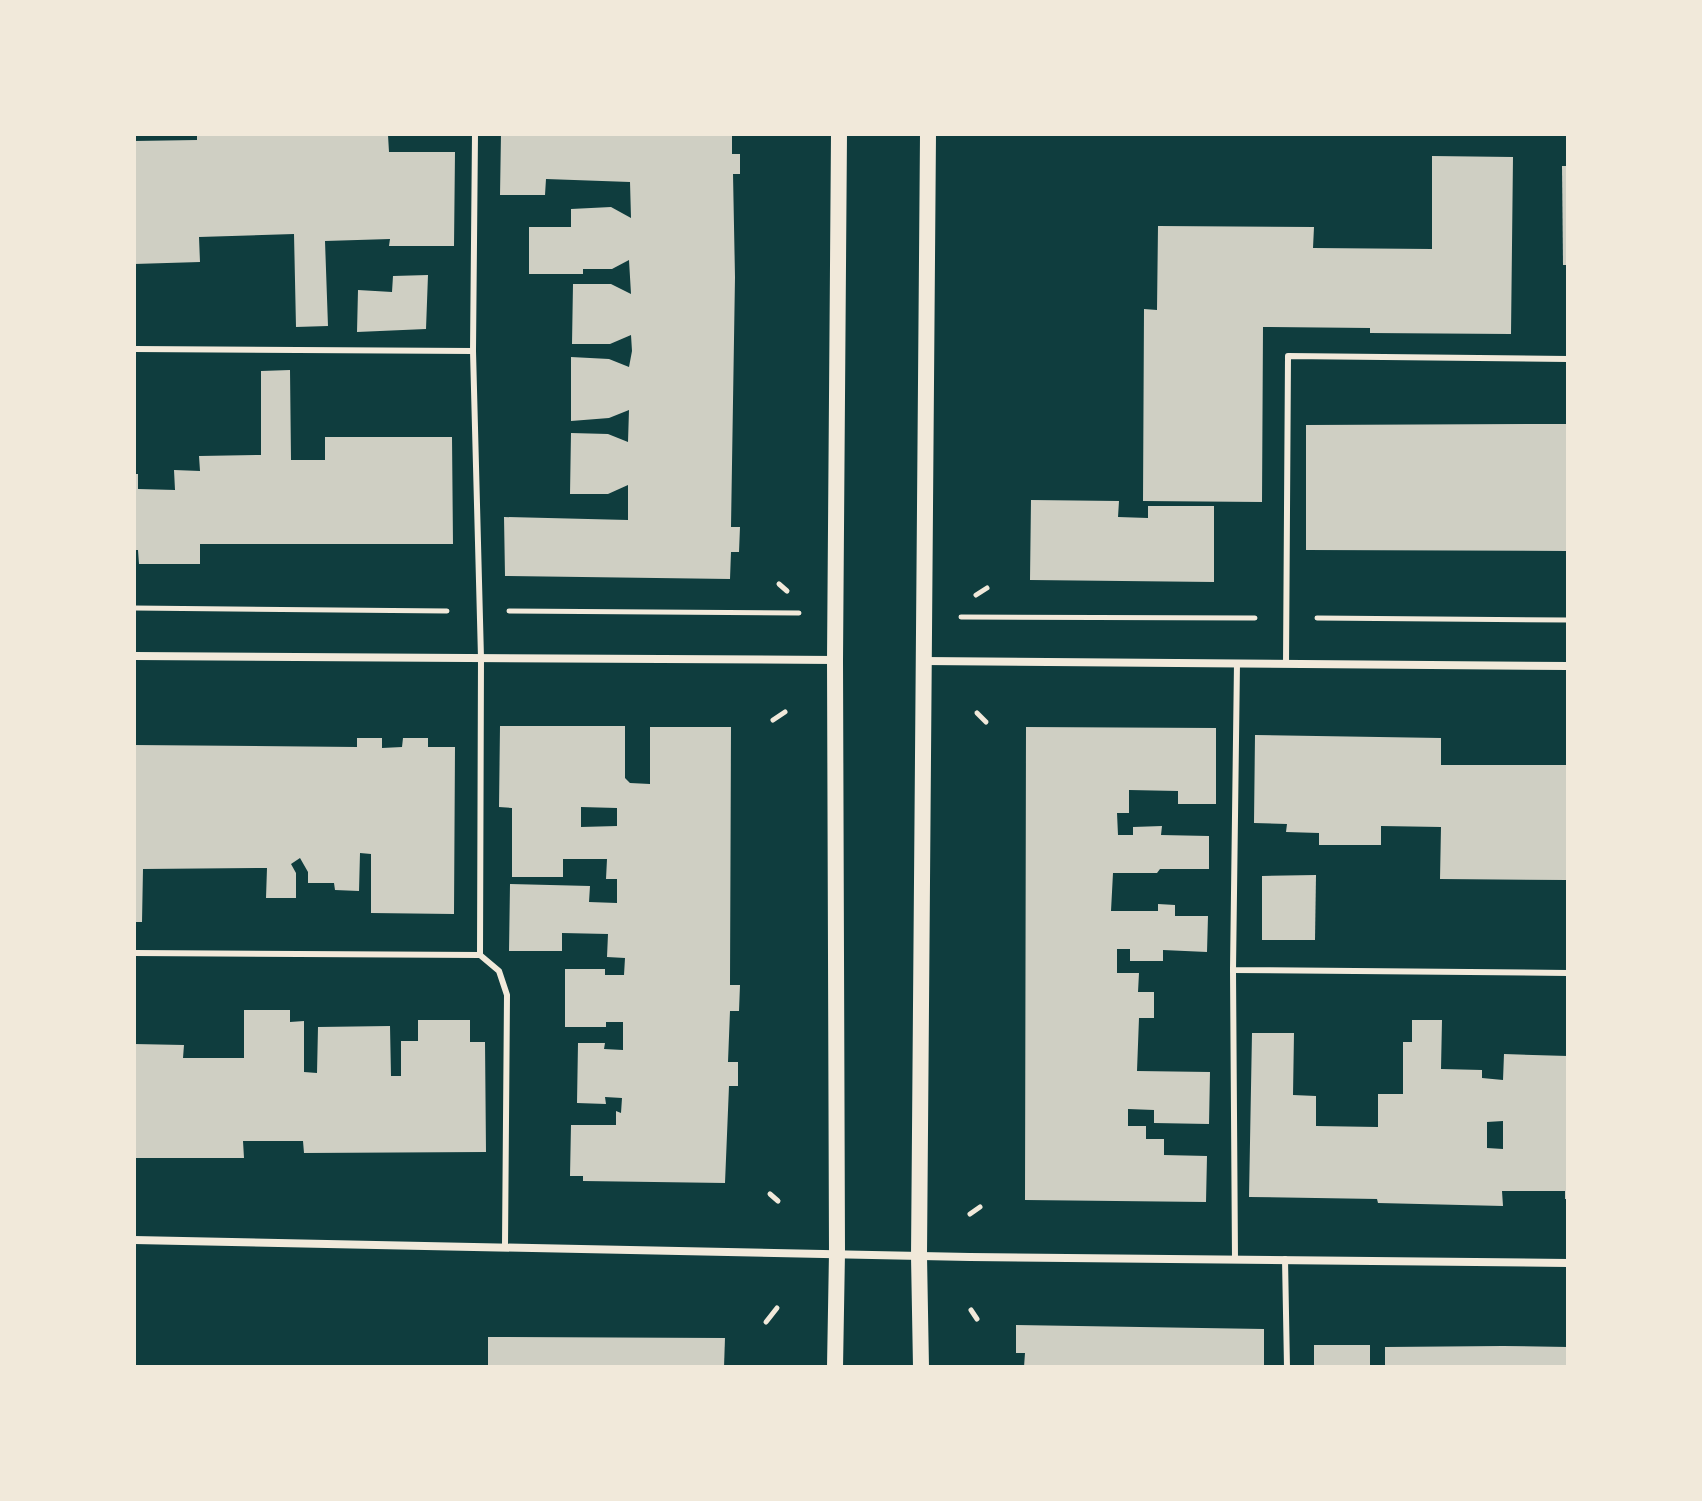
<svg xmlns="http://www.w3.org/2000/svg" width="1702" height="1501" font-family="Spectral,serif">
<rect width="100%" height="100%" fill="#0f3d3e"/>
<g fill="#cfcfc3" fill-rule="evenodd">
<path d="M 259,134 L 388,135 L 389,152 L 455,152 L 454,246 L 389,246 L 390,239 L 325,241 L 328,326 L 296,327 L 294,234 L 199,237 L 200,262 L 134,264 L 134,141 L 197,140 L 197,136 Z"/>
<path d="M 501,134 L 732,134 L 732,154 L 740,154 L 740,174 L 733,174 L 735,277 L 731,527 L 740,527 L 739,552 L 731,552 L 730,579 L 505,576 L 504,517 L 628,520 L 628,485 L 608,494 L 570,494 L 571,433 L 608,434 L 628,442 L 629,410 L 609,418 L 571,421 L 571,357 L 609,359 L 629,367 L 632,351 L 631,335 L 610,344 L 572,344 L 573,284 L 611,284 L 631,294 L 629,260 L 612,269 L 583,269 L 583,274 L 529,274 L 529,227 L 571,227 L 571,209 L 611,207 L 631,218 L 630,182 L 546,179 L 545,195 L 500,195 Z"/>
<path d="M 1432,156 L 1513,157 L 1511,334 L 1370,333 L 1370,328 L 1263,327 L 1262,502 L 1143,501 L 1144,309 L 1157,310 L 1158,226 L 1314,227 L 1313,248 L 1432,249 Z"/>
<path d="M 1562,166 L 1568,166 L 1568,265 L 1563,265 Z"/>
<path d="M 428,275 L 426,329 L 357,332 L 358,290 L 392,292 L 393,276 Z"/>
<path d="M 290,370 L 291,460 L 325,460 L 325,437 L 452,437 L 453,544 L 200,544 L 200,564 L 139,564 L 138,550 L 134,550 L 134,474 L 138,474 L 138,489 L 175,490 L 174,470 L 200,471 L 199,456 L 261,455 L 261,371 Z"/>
<path d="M 1541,424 L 1568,424 L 1568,551 L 1306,550 L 1306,425 Z"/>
<path d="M 1031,500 L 1119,501 L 1118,517 L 1148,518 L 1148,506 L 1214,506 L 1214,582 L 1030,580 Z"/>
<path d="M 500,726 L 625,726 L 625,778 L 630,783 L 650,784 L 650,727 L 731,727 L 730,985 L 740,985 L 739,1011 L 730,1011 L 728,1062 L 738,1062 L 738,1086 L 729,1086 L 725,1183 L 583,1181 L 583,1176 L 570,1176 L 571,1125 L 616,1125 L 616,1111 L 621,1113 L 622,1098 L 605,1097 L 606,1104 L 577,1103 L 578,1043 L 605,1043 L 604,1049 L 623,1050 L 623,1022 L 606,1022 L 606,1027 L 565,1027 L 565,969 L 605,969 L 605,975 L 624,975 L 625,958 L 607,957 L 608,934 L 562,933 L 562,951 L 509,951 L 510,884 L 590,886 L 589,902 L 617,903 L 617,879 L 606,879 L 607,859 L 563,859 L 563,877 L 512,877 L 512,808 L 499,807 ZM 581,807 L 617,808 L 617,826 L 581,827 Z"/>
<path d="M 1026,727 L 1216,728 L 1216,804 L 1178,804 L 1178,791 L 1129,790 L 1129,813 L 1117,813 L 1118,835 L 1133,835 L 1133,827 L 1162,826 L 1161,835 L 1209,836 L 1209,869 L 1160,869 L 1157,873 L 1113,873 L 1111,911 L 1158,911 L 1158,904 L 1175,905 L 1175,916 L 1208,916 L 1207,952 L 1163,950 L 1163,961 L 1130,961 L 1130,949 L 1117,949 L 1117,973 L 1139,973 L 1138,992 L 1154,992 L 1154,1018 L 1139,1018 L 1137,1071 L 1210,1072 L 1209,1124 L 1154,1123 L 1154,1110 L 1128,1109 L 1128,1126 L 1146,1126 L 1146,1139 L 1164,1139 L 1164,1155 L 1207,1156 L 1206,1202 L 1025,1200 Z"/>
<path d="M 1255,735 L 1441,738 L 1441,765 L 1568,765 L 1568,880 L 1440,879 L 1441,827 L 1381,826 L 1381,845 L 1319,845 L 1319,833 L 1286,832 L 1287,824 L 1254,823 Z"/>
<path d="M 357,738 L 382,738 L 382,748 L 402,747 L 403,738 L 428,738 L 428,747 L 455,747 L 454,914 L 371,913 L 371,854 L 360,853 L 359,891 L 335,890 L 334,883 L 308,883 L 308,872 L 300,858 L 291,864 L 296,873 L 296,898 L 266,898 L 267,868 L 143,869 L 142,922 L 134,922 L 134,745 L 357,747 Z"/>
<path d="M 1316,875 L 1315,940 L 1262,940 L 1262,876 Z"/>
<path d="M 244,1010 L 290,1010 L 290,1022 L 304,1021 L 304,1072 L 317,1073 L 318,1027 L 390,1026 L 391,1076 L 401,1076 L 401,1041 L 418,1041 L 418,1020 L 470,1020 L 470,1042 L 485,1042 L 486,1152 L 304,1153 L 303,1141 L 243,1141 L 244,1158 L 134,1158 L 134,1044 L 184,1045 L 183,1058 L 244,1058 Z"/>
<path d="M 1412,1020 L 1442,1020 L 1441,1069 L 1482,1070 L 1482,1078 L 1503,1080 L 1504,1054 L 1568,1056 L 1568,1199 L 1565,1199 L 1565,1191 L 1502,1191 L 1503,1206 L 1378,1203 L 1377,1199 L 1249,1197 L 1252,1033 L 1294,1033 L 1293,1095 L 1316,1096 L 1316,1126 L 1378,1127 L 1378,1094 L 1403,1094 L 1403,1042 L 1412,1042 ZM 1503,1121 L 1503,1149 L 1487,1148 L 1487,1122 Z"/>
<path d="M 1016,1325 L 1264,1329 L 1264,1367 L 1024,1367 L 1025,1353 L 1016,1353 Z"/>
<path d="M 488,1337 L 725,1338 L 724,1367 L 488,1367 Z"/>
<rect x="1314" y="1345" width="56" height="22"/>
<path d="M 1503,1346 L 1568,1347 L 1568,1367 L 1385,1367 L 1385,1347 Z"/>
</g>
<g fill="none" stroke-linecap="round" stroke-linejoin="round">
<g stroke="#f1e9da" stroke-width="5">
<path d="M 779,584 L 787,591"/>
<path d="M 976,595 L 987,588"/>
<path d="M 134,608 L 447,611"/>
<path d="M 509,611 L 799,613"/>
<path d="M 961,617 L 1255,618"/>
<path d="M 1317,618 L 1568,620"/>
<path d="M 977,713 L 986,722"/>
<path d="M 773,720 L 785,712"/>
<path d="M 770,1194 L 778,1201"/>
<path d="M 970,1214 L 980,1207"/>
<path d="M 971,1310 L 977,1319"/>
<path d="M 766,1322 L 777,1308"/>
</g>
<g stroke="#f1e9da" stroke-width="6">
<path d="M 475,134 L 473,351 L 481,658 L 480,955"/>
<path d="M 134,349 L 473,351"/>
<path d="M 1237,663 L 1233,970 L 1568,973"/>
<path d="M 1286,664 L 1288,356 L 1568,359"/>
<path d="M 134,953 L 480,955 L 499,971 L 507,995 L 505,1246"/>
<path d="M 1233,970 L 1235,1258"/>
<path d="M 1285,1259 L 1287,1367"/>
</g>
<g stroke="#f1e9da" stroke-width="8">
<path d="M 134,656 L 835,660"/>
<path d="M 924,661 L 1568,666"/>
<path d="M 134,1240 L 970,1257 L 1568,1263"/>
</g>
<g stroke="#f1e9da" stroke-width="16">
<path d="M 835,1367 L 837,1253 L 835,660 L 839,134"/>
<path d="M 921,1367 L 919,1256 L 928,134"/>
</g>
</g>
<rect width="1702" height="1501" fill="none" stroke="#f1e9da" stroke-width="272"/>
</svg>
